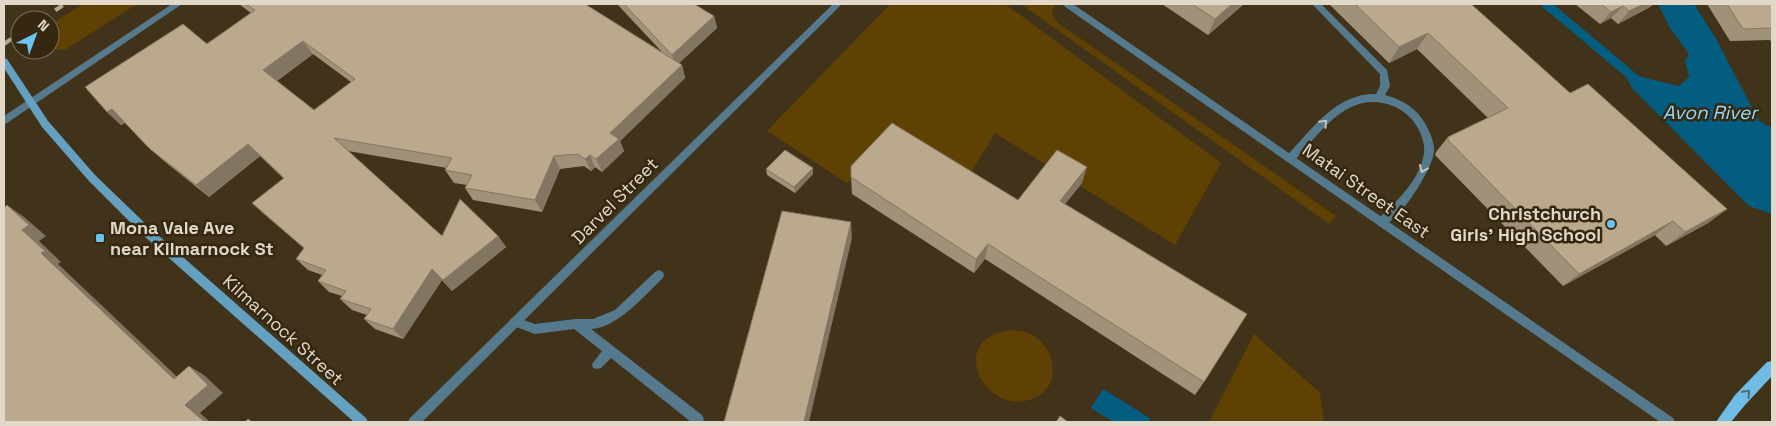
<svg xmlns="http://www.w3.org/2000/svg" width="1776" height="426" font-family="'Space Grotesk',sans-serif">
<rect width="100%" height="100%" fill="#41331a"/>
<g fill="#5f4203">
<path d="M 83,4 L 137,4 L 65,50 L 50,49 L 50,25 Z"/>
<path d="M 890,4 L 1005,4 L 1221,163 L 1175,245 L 995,133 L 967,179 L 893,135 L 847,183 L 767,131 Z"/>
<path d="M 1021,4 L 1051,4 L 1055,6 L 1052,11 L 1053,16 L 1058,23 L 1336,216 L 1329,224 Z"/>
<path d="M 1012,330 C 1021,331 1030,332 1037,338 C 1055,352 1060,381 1040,395 C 990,426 940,338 1012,330 Z"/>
<path d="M 1254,334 L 1320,393 L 1324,422 L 1209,422 Z"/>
</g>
<g fill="#035d80">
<path d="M 1658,4 L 1694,4 L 1715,37 L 1759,121 L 1772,128 L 1772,214 L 1749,206 L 1632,88 L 1627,78 L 1634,75 L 1679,86 L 1689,77 L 1685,61 L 1689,54 L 1670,28 Z"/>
<path d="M 1103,389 L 1151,419 L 1149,422 L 1113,422 L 1091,408 Z"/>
</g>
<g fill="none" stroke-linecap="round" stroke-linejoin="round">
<path stroke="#035d80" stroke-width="9" d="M 1546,4 L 1639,82"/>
<g fill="#557a8e" fill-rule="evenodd">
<path d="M 1312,4 L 1321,4 L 1387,70 L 1390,86 L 1385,95 C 1407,101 1421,112 1430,133 C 1432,139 1435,146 1434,152 C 1433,168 1395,231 1378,225 L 1377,222 L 1378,219 C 1397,201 1419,181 1424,154 C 1425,147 1423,139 1420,132 C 1408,105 1375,94 1349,108 C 1327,120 1311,143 1294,161 L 1288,161 L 1286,158 C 1290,151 1296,146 1301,140 C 1321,118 1343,93 1376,94 L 1380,86 L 1380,74 Z"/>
<path d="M 659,270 L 663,272 L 664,275 L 663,278 C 644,296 617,328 591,329 L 702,415 L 704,419 L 703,422 L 691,422 L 611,358 L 601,368 L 597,369 L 593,368 L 592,364 L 602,351 L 574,329 L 535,334 L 511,325 L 510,322 L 511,319 L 515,317 L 535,324 L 576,319 L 593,319 L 615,310 L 655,272 Z"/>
</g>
<g fill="#557a8e" fill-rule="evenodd">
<path d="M 172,4 L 182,4 L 4,125 L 4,116 Z"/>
<path d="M 833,4 L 842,4 L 422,422 L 408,422 L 410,418 Z"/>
<path d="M 1063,4 L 1073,4 L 1673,418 L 1675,422 L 1660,422 L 1064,6 Z"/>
</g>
<path fill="#64a0c0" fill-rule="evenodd" d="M 4,58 L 7,59 L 48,121 L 95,175 L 151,229 L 366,418 L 368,422 L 354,422 L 143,235 L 89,181 L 42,127 L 4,68 Z"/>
<path fill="#6fbde7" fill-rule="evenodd" d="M 1772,361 L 1772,376 L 1745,405 L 1731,422 L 1716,422 L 1735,395 L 1767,362 Z"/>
<g stroke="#b3a896" stroke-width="4" stroke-dasharray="9 9" stroke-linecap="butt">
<path d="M 40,20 L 65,4"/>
<path d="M 4,44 L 20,33"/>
</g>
</g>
<g fill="#a09179" fill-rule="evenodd">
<path d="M 239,4 L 585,4 L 662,52 L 617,4 L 696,4 L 695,5 L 714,16 L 717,28 L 679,63 L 682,65 L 685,78 L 620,141 L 624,151 L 602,172 L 595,167 L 591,171 L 584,166 L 560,169 L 542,212 L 473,200 L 465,188 L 467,185 L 454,183 L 445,170 L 447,168 L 348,151 L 442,236 L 498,236 L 506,247 L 452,291 L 442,280 L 403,339 L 375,329 L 364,319 L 367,315 L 352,310 L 340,299 L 342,296 L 329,292 L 318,281 L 322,275 L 308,270 L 296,259 L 304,248 L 265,215 L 252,203 L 284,179 L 260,156 L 209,197 L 164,161 L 150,149 L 125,123 L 121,125 L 107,112 L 251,13 ZM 313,54 L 351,82 L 314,110 L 277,81 Z"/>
<path d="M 1162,4 L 1244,4 L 1208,35 Z"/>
<path d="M 1329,4 L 1471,4 L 1570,93 L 1727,209 L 1708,223 L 1666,246 L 1655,235 L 1563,286 L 1435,155 L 1436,152 L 1448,137 L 1488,118 L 1417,49 L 1389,63 Z"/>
<path d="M 1575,4 L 1654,4 L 1650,7 L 1618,24 L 1611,18 L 1600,24 Z"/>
<path d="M 1707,4 L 1772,4 L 1772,44 L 1770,40 L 1730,41 Z"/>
<path d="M 766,169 L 813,174 L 795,193 L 767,175 Z"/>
<path d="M 851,177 L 1018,200 L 1082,183 L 1065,204 L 1204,382 L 1195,395 L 985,259 L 974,273 L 852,194 Z"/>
</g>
<g fill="#827663">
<path d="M 1232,4 L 1244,4 L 1208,35 L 1215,19 Z"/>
<path d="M 1644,4 L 1654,4 L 1650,7 L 1618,24 L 1629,11 Z"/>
<path d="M 1623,6 L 1611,18 L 1600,24 L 1611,12 Z"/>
<path d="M 714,16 L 717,28 L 675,67 L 672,55 Z"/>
<path d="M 1428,33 L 1417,49 L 1389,63 L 1399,47 Z"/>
<path d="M 303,41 L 313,54 L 274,83 L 263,70 Z"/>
<path d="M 682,65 L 685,78 L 620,141 L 624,151 L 602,172 L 596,159 L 610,133 Z"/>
<path d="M 112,109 L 126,122 L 121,125 L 107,112 Z"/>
<path d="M 248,144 L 260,156 L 209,197 L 196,185 Z"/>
<path d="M 590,155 L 595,167 L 591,171 L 585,159 Z"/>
<path d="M 554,156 L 560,169 L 542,212 L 535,200 Z"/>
<path d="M 1087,167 L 1082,183 L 1055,216 L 1060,201 Z"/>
<path d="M 813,168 L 813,174 L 795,193 L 794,187 Z"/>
<path d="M 7,205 L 24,217 L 46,236 L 39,241 L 61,262 L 58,264 L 189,388 L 174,379 L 41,253 L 22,230 Z"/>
<path d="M 1727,209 L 1708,223 L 1666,246 L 1685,232 Z"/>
<path d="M 1673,221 L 1655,235 L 1563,286 L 1579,274 Z"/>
<path d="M 851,222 L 852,238 L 809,422 L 804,422 Z"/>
<path d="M 498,236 L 506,247 L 452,291 L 443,280 Z"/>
<path d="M 988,244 L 985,259 L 974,273 L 976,259 Z"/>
<path d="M 432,269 L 442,280 L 403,339 L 393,329 Z"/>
<path d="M 189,366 L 204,375 L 223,393 L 200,413 L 210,422 L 205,422 L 185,405 Z"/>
</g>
<g fill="#baa98d" stroke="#827663" fill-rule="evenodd">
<path d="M 246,4 L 585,4 L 682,65 L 610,133 L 619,139 L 596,159 L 590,155 L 585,159 L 578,154 L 554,156 L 535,200 L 465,188 L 472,175 L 445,170 L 452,158 L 334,138 L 442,236 L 460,199 L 498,236 L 443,280 L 432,269 L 393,329 L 364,319 L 371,309 L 340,299 L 346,291 L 318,281 L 326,270 L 296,259 L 304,248 L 252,203 L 284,178 L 248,144 L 196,185 L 150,149 L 112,109 L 107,112 L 85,87 L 183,24 L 207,44 L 255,10 ZM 303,41 L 355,79 L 314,110 L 263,70 Z"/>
<path d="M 624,4 L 694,4 L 714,16 L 672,55 Z"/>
<path d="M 1192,4 L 1232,4 L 1215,19 Z"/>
<path d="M 1355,4 L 1471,4 L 1570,93 L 1588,84 L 1727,209 L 1685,232 L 1673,221 L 1579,274 L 1448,140 L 1448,137 L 1508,108 L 1428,33 L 1399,47 Z"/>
<path d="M 1601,4 L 1644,4 L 1629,11 L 1623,6 L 1611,12 Z"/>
<path d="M 1727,4 L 1772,4 L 1772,28 L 1743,29 Z"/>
<path d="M 892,123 L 1018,200 L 1057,150 L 1087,167 L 1060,201 L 1247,314 L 1204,382 L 988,244 L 976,259 L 851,177 L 851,166 Z"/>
<path d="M 785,150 L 813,168 L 794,187 L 766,169 Z"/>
<path d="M 7,205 L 29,225 L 22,230 L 45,251 L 41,253 L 174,379 L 189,366 L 208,385 L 185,405 L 205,422 L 4,422 L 4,208 Z"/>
<path d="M 782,211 L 851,222 L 804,422 L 724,422 Z"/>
<path d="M 1060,416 L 1068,422 L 1056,422 Z"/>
<path d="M 248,419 L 252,422 L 245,422 Z"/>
</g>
<defs><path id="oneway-chevron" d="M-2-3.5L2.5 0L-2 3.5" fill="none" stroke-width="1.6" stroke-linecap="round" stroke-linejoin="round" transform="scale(1.25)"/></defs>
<g stroke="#c5c5bd">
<use href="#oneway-chevron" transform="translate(1324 123) rotate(-46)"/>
<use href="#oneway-chevron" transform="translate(1423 169) rotate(113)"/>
</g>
<use stroke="#506b71" href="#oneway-chevron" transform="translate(1747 393) rotate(-47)"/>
<g fill="#6ac3f1" stroke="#362810" stroke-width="2">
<circle cx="1611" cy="224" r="5"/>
<rect x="95" y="233" width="10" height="10" rx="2.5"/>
</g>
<g text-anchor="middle" stroke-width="5" stroke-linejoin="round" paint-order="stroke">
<g font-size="18" fill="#e1d8c9" stroke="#362810">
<text transform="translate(1366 191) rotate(35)" y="6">Matai Street East</text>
<text transform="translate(615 201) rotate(-45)" y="6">Darvel Street</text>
<text transform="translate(283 330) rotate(42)" y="6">Kilmarnock Street</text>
</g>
<g font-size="18" font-weight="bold" fill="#e1d8c9" stroke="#362810" text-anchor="end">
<text x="1601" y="220">Christchurch<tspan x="1601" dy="21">Girls' High School</tspan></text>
<text x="110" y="234" text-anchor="start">Mona Vale Ave<tspan x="110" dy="21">near Kilmarnock St</tspan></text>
</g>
<g font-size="19" font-style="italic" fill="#92d8fd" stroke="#362810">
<text x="1710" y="119">Avon River</text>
</g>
</g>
<rect width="1776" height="426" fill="none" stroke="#e1d8c9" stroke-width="10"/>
<g transform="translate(35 35) rotate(42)"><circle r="24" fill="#362810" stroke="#7a6e5a"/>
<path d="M0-4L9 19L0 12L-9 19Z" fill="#6ac3f1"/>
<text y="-8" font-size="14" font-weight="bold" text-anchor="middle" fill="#e1d8c9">N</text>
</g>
</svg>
